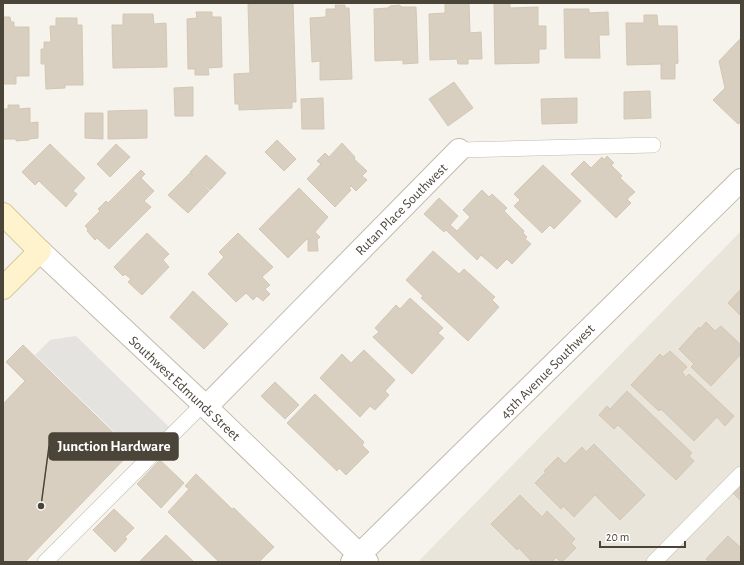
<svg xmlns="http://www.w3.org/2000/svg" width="744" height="565" font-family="'Alegreya Sans',sans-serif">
<rect width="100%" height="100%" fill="#f6f3ec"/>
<path fill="#eae5da" d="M 741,231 L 741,562 L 418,562 Z"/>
<path fill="#e5e3e0" d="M 76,336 L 169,427 L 140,457 L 35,355 L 50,340 Z"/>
<g fill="#d8cfc1" stroke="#d3c7b4">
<path d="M 293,3 L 296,102 L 292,102 L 292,108 L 239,110 L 239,104 L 235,104 L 234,74 L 250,73 L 248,4 Z"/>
<path d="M 445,3 L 469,3 L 470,33 L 481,32 L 482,59 L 468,59 L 468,64 L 458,64 L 457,59 L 430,60 L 429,14 L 445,13 Z"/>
<path d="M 494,3 L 510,3 L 510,8 L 538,7 L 538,26 L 546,26 L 546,49 L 539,49 L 539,63 L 495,64 Z"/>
<path d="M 335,5 L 345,5 L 345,8 L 349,8 L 352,79 L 320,80 L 320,61 L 312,62 L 310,18 L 326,17 L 326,9 L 336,9 Z"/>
<path d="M 399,5 L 402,7 L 416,7 L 418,63 L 403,64 L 403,60 L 375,61 L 374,9 L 388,8 L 390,6 Z"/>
<path d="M 564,9 L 589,9 L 589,13 L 608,12 L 609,35 L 599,35 L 600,58 L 565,58 Z"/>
<path d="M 196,12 L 212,12 L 212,17 L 221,17 L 222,67 L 208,68 L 209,75 L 195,75 L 195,69 L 188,69 L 187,19 L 197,18 Z"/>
<path d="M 123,14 L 153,14 L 154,24 L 166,23 L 167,67 L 113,68 L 112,25 L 123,25 Z"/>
<path d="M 644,15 L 657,15 L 658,26 L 677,26 L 678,63 L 675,64 L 675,79 L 661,79 L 661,64 L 627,65 L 626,23 L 644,23 Z"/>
<path d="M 3,17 L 10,17 L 11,22 L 14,22 L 14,27 L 29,27 L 29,76 L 16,76 L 16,84 L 3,84 Z"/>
<path d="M 56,18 L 77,18 L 77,25 L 82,25 L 83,85 L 65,85 L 65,88 L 46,89 L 45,64 L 41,64 L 41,49 L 44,49 L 44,42 L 51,42 L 50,26 L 56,26 Z"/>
<path d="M 741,38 L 741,122 L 738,124 L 713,100 L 725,88 L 719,61 Z"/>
<path d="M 454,82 L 473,108 L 448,126 L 429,99 Z"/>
<path d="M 193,87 L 193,116 L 175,116 L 174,88 Z"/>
<path d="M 650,91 L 651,118 L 624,119 L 624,92 Z"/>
<path d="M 323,98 L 324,129 L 302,129 L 301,99 Z"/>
<path d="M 577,98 L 577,123 L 542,124 L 541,99 Z"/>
<path d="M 8,105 L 19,105 L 19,109 L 30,108 L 30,123 L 38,122 L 38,138 L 29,139 L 29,140 L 16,141 L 16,139 L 3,139 L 3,109 L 8,109 Z"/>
<path d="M 147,110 L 147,138 L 108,139 L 108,111 Z"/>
<path d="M 85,113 L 103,113 L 103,139 L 85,138 Z"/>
<path d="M 277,140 L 296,159 L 284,171 L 265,152 Z"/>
<path d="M 342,143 L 355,157 L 354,159 L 367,171 L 362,176 L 367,180 L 356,191 L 351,186 L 349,188 L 351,190 L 335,207 L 307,179 L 321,164 L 317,161 L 325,153 L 329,157 Z"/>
<path d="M 50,144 L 85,178 L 73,191 L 77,194 L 66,207 L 39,181 L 35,185 L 22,172 Z"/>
<path d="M 116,144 L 130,157 L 110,177 L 97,164 Z"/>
<path d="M 206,155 L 226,173 L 210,190 L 190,172 Z"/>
<path d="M 607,156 L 614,163 L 611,165 L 622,176 L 620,178 L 635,192 L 627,199 L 631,203 L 616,218 L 571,174 L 584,161 L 591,168 L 602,157 L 604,160 Z"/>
<path d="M 543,165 L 581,201 L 554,229 L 550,225 L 542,233 L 514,206 L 520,200 L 514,194 Z"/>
<path d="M 141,170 L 145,174 L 141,178 L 154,191 L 144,201 L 151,207 L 109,249 L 97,238 L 95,240 L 87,231 L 88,229 L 85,226 L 100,211 L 98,209 L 106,201 L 108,203 Z"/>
<path d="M 190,173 L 209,191 L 188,213 L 168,195 Z"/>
<path d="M 299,188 L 328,217 L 315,232 L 320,237 L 317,240 L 318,251 L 308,251 L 308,240 L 307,239 L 288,258 L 259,229 Z"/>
<path d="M 482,190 L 489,197 L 492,194 L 507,208 L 504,211 L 524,231 L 523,233 L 527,237 L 525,239 L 531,244 L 512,264 L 507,259 L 497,269 L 481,255 L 477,260 L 446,230 L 444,232 L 424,214 L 439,198 L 458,216 L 450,225 L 457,231 L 470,217 L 463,210 Z"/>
<path d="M 147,233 L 169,254 L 163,260 L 169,267 L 142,295 L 128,282 L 131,279 L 125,274 L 123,276 L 114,267 Z"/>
<path d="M 238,233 L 273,267 L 262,277 L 270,285 L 265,289 L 270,294 L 263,301 L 257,296 L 253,300 L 246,293 L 236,302 L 208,274 L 224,257 L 219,252 Z"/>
<path d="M 433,251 L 459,274 L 464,269 L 495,297 L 492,300 L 499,307 L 468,341 L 421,298 L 423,296 L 406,280 Z"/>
<path d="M 741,289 L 741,316 L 728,303 Z"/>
<path d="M 193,291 L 228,324 L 204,349 L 170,317 Z"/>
<path d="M 410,298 L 443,328 L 438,333 L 444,338 L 412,374 L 373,337 L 379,332 L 375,328 L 396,305 L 400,309 Z"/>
<path d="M 706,322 L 715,331 L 721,326 L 741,345 L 741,354 L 711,386 L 691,367 L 694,364 L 679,349 L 699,327 L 700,329 Z"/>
<path d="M 23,345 L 132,451 L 25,562 L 3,562 L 3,404 L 25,381 L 6,362 Z"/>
<path d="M 364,350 L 395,380 L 385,391 L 389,395 L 375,410 L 370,406 L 360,417 L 320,378 L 342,354 L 351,363 Z"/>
<path d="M 670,351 L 687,367 L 682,372 L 686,377 L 689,374 L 734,416 L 725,426 L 717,417 L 694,441 L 661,409 L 659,411 L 631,385 L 660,354 L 663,357 Z"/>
<path d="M 275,382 L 299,405 L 285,419 L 261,396 Z"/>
<path d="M 627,391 L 692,453 L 689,456 L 694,461 L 676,480 L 618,425 L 614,429 L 599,415 L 607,406 L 610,409 Z"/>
<path d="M 315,394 L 364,442 L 362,445 L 369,452 L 346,475 L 339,468 L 337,471 L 287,423 Z"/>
<path d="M 594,444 L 645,495 L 620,520 L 595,495 L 574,517 L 563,506 L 561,509 L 535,483 L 546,472 L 544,471 L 558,457 L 565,464 L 582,447 L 586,452 Z"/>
<path d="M 160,460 L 184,483 L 161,508 L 137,484 Z"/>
<path d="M 196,474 L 232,509 L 234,508 L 274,547 L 259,562 L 219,562 L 168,512 L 189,489 L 185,486 Z"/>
<path d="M 741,485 L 741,501 L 733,493 Z"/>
<path d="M 520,495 L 542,517 L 547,511 L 575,539 L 571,543 L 576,548 L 562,562 L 561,562 L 556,557 L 552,562 L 532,562 L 519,548 L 517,550 L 491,524 Z"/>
<path d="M 114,509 L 134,528 L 125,537 L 127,539 L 115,552 L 93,530 Z"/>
<path d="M 166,535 L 194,562 L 139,562 Z"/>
<path d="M 728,536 L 741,548 L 741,562 L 709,562 L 706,559 Z"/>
</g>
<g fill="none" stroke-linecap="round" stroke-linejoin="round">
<defs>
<g id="lane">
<path d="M 459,150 L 653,145"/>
<path d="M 45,562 L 203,404"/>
<path d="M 654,562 L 741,474"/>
</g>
<g id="street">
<path d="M 40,251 L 203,404 L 367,562"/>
<path d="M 206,407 L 459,150"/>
<path d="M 352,562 L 741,180"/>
</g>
<path id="secondary" d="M 3,214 L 40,251 L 3,288"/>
</defs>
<use href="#lane" stroke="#c2bbae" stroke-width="16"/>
<use href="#street" stroke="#c2bbae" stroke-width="24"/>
<use href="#secondary" stroke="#d6c79b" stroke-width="24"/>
<use href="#lane" stroke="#fff" stroke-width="15"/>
<use href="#street" stroke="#fff" stroke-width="22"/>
<use href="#secondary" stroke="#fff3cd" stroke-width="22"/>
</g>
<g text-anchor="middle" stroke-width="3.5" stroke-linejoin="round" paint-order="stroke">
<g font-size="14" fill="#4b4439" stroke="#fff">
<text transform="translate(401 209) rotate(-45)" y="5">Rutan Place Southwest</text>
<text transform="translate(547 371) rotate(-45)" y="5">45th Avenue Southwest</text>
<text transform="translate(185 388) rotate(43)" y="5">Southwest Edmunds Street</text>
</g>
</g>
<path fill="none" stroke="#4b4439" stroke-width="1.5" d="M41 506L49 446"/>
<circle fill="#4b4439" stroke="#fff" stroke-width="1.5" cx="41" cy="506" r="4"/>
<rect fill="#4b4439" stroke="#4b4439" stroke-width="1.5" x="49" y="433" width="129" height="27" rx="4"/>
<g font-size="15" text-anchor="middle" font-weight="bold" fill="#fff">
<text x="114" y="451">Junction Hardware</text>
</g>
<rect width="744" height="565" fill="none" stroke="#4b4439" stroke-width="8"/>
<path d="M600 541v6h85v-6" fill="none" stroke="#4b4439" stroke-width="2"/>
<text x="606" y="541" font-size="12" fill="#4b4439" stroke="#ffffff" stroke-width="3" paint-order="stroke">20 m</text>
</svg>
